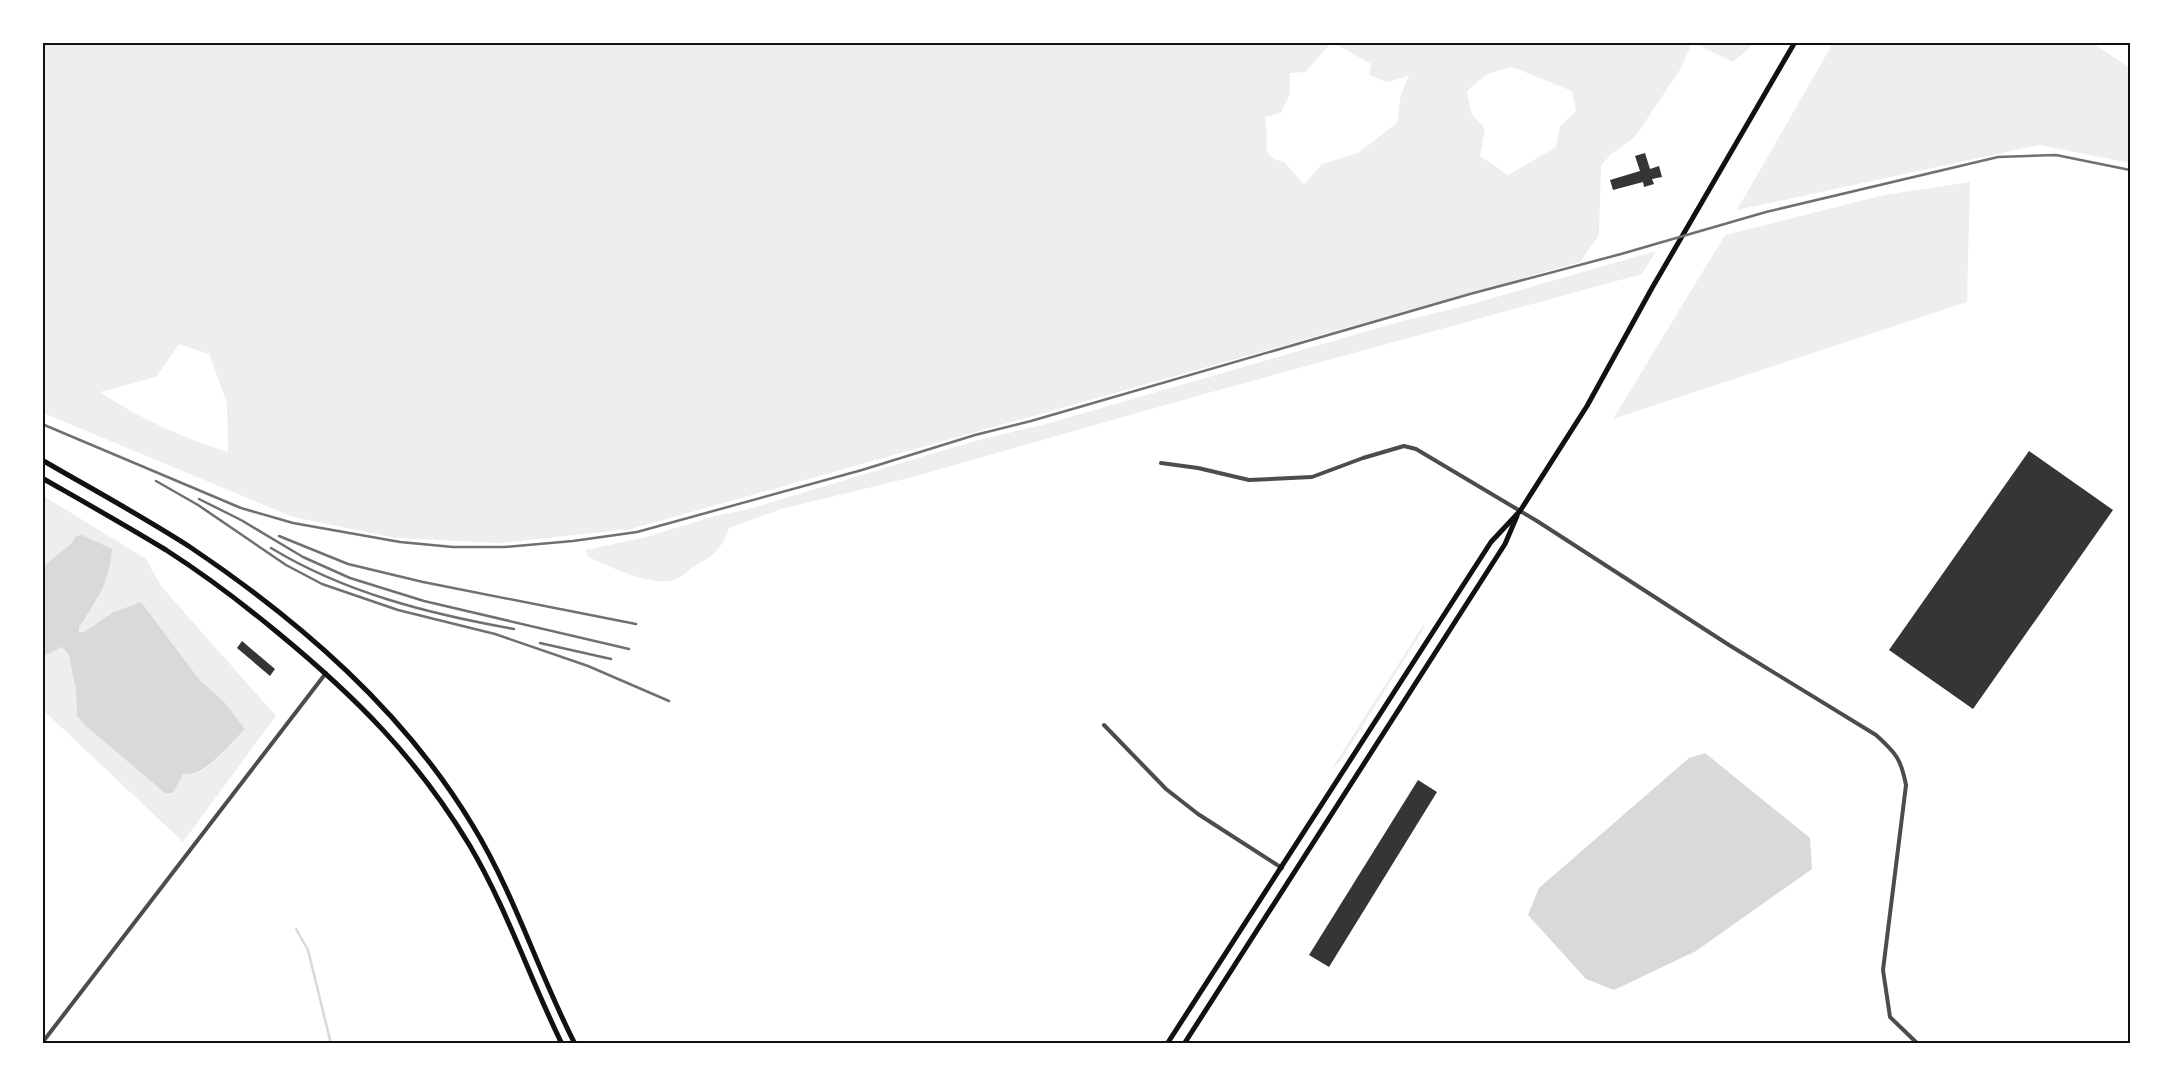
<svg xmlns="http://www.w3.org/2000/svg" width="2173" height="1086" font-family="Lato,sans-serif">
<rect width="100%" height="100%" fill="#fff"/>
<g fill="#eee" fill-rule="evenodd">
<path d="M 42,43 L 1331,43 L 1305,72 L 1290,73 L 1290,93 L 1281,113 L 1265,117 L 1267,134 L 1266,150 L 1274,159 L 1285,163 L 1304,185 L 1322,164 L 1358,153 L 1397,123 L 1401,94 L 1409,76 L 1387,82 L 1369,75 L 1371,64 L 1334,43 L 1692,43 L 1681,68 L 1635,137 L 1611,154 L 1601,166 L 1599,235 L 1580,262 L 631,529 L 500,543 L 396,538 L 293,517 L 43,413 ZM 1512,67 L 1572,91 L 1576,111 L 1560,126 L 1556,147 L 1508,175 L 1480,156 L 1485,129 L 1471,113 L 1467,91 L 1487,74 ZM 179,344 L 209,354 L 227,403 L 228,452 C 183,438 139,418 100,392 L 156,377 Z"/>
<path d="M 1694,43 L 1753,43 L 1749,48 L 1733,62 Z"/>
<path d="M 1833,43 L 2093,43 L 2130,68 L 2130,163 L 2039,145 L 1737,210 Z"/>
<path d="M 1970,182 L 1967,302 L 1613,419 L 1725,235 L 1884,195 Z"/>
<path d="M 1656,251 L 1642,274 L 1208,393 L 905,479 L 781,509 L 729,528 C 721,549 717,553 697,565 C 690,569 682,577 674,580 C 651,587 609,566 588,557 L 586,550 L 646,537 L 715,516 L 749,509 L 971,442 L 1042,425 L 1399,322 L 1472,304 Z"/>
<path d="M 42,495 L 146,559 L 161,586 L 276,716 L 183,842 L 43,710 L 43,656 L 62,647 C 77,665 76,693 77,716 L 173,793 L 183,774 C 203,780 232,743 245,729 L 225,703 L 198,678 L 112,613 L 84,632 L 79,632 L 79,627 L 98,599 L 72,543 L 45,565 L 43,564 Z"/>
<path d="M 1425,622 L 1423,630 L 1341,760 L 1331,770 Z"/>
</g>
<g fill="#d9d9d9">
<path d="M 82,535 L 112,549 C 110,581 97,601 79,627 L 79,632 L 84,632 L 112,613 L 141,602 L 198,678 L 225,703 L 245,729 C 231,743 203,779 183,774 L 173,793 L 165,793 L 87,727 L 77,716 L 76,690 L 69,656 L 62,647 L 43,656 L 43,564 L 45,565 L 72,543 L 76,536 Z"/>
<path d="M 1705,753 L 1810,838 L 1812,869 L 1696,951 L 1614,990 L 1586,979 L 1528,915 L 1539,888 L 1689,758 Z"/>
</g>
<g fill="none" stroke-linecap="round" stroke-linejoin="round">
<path stroke="#d9d9d9" stroke-width="2.5" d="M 296,929 L 308,950 L 331,1044"/>
</g>
<g fill="#353535">
<path d="M 1645,153 L 1650,169 L 1659,166 L 1662,177 L 1652,179 L 1654,184 L 1644,187 L 1643,182 L 1613,190 L 1610,180 L 1640,171 L 1635,156 Z"/>
<path d="M 2029,451 L 2113,510 L 1973,709 L 1889,650 Z"/>
<path d="M 242,641 L 275,669 L 270,676 L 237,648 Z"/>
<path d="M 1418,780 L 1437,792 L 1329,967 L 1309,955 Z"/>
</g>
<g fill="none" stroke-linecap="round" stroke-linejoin="round">
<g stroke="#4c4c4c" stroke-width="4">
<path d="M 1161,463 L 1198,468 L 1249,480 L 1312,477 L 1363,458 L 1404,446 L 1416,449 L 1537,521 L 1729,645 L 1876,735 C 1896,753 1901,759 1906,785 L 1883,970 L 1890,1017 L 1918,1044"/>
<path d="M 1104,725 L 1166,789 L 1198,814 L 1282,868"/>
<path d="M 42,1043 L 326,673"/>
</g>
<g stroke="#111" stroke-width="5">
<path d="M 42,460 C 92,489 142,516 190,547 C 300,621 404,711 473,826 C 515,895 538,972 575,1044"/>
<path d="M 42,478 C 84,502 125,525 166,550 C 205,575 242,603 277,632 C 356,697 417,758 470,846 C 507,909 530,979 562,1044"/>
<path d="M 1167,1044 L 1491,542 L 1520,511 L 1587,406 L 1652,288 L 1795,42"/>
<path d="M 1184,1044 L 1505,544 L 1517,516"/>
</g>
<g stroke="#707070" stroke-width="2.5">
<path d="M 42,424 L 241,508 L 293,523 L 400,542 L 453,547 L 505,547 L 573,541 L 637,532 L 862,470 L 975,435 L 1031,421 L 1470,294 L 1621,254 L 1766,212 L 1998,157 L 2056,155 L 2130,170"/>
<path d="M 156,481 L 198,505 L 286,565 L 322,584 L 398,610 L 495,634 L 588,666 L 669,701"/>
<path d="M 199,499 L 241,520 L 303,557 L 350,578 L 424,601 L 629,649"/>
<path d="M 279,536 L 348,564 L 423,582 L 636,624"/>
<path d="M 271,548 C 345,593 430,614 514,629"/>
<path d="M 540,643 L 611,659"/>
</g>
</g>
<rect width="2173" height="1086" fill="none" stroke="#ffffff" stroke-width="88"/>
<rect x="44" y="44" width="2085" height="998" fill="none" stroke="#111" stroke-width="2"/>
</svg>
